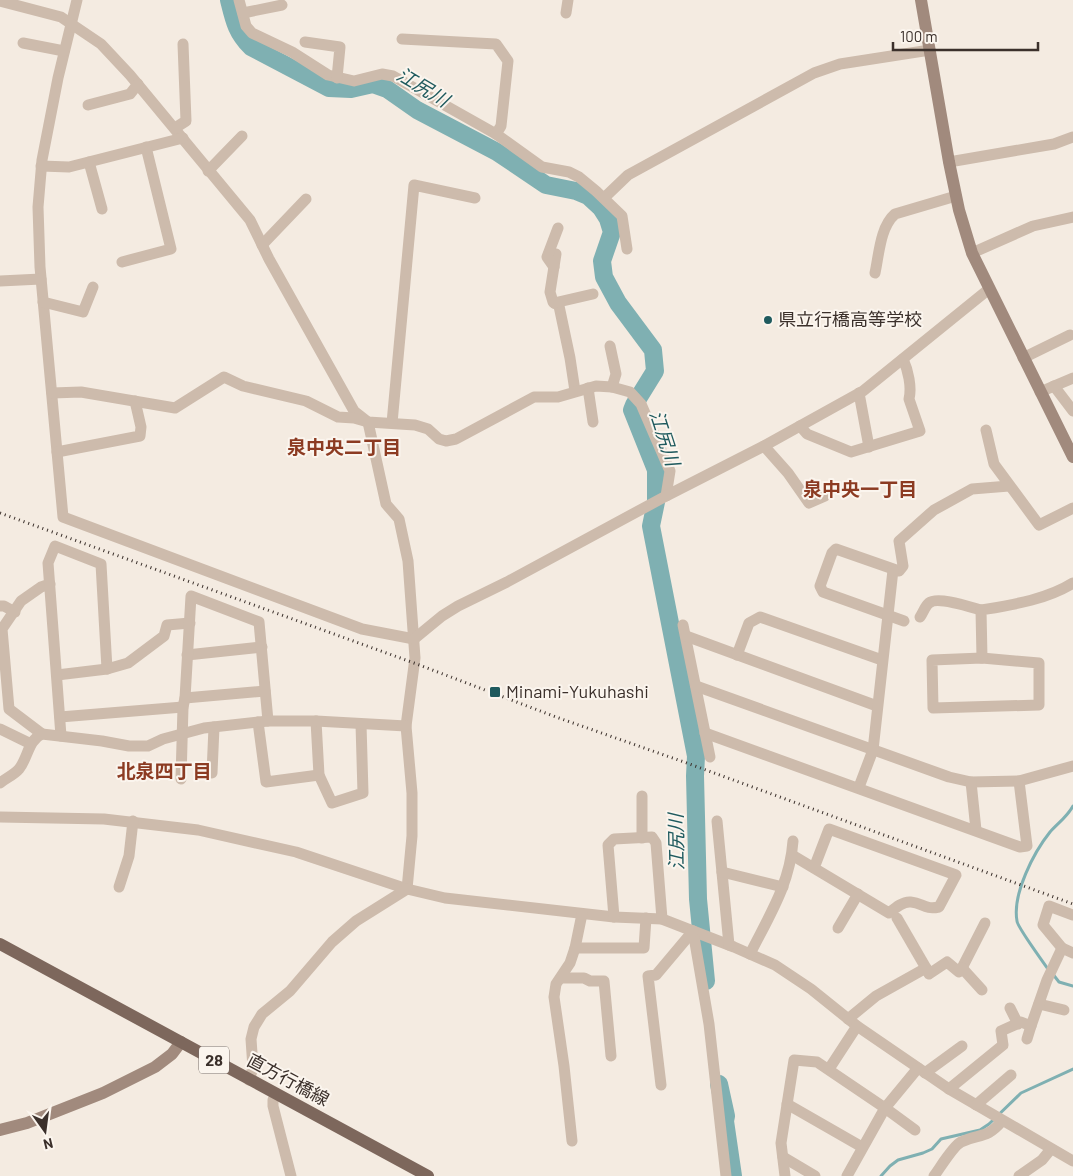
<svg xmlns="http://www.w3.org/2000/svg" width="1073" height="1176" font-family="Barlow,'Noto Sans JP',sans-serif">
<rect width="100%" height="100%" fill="#f4ebe1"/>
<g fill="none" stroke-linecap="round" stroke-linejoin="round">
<g stroke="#7fb0b2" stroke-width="3">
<path d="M 1048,969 C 1043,962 1017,926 1017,921 C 1012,894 1034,852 1050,832 C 1058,823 1067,817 1073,806"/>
<path d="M 1052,973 L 1059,982 L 1073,986"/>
<path d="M 881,1176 L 890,1166 L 898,1160 L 923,1153 L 932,1149 L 941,1139 L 980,1130 L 989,1124 L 1021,1093 L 1073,1069"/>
</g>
<g stroke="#7fb0b2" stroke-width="18">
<path d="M 229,0 C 234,20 236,32 251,47 L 329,88 L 351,89 L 373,84 L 387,89 L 417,110 L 497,152 L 546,185 L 576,191 L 588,196 L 601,208 L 608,219 L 612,232 L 602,261 L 604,277 L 618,303 L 653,350 L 655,371 L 634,405 L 632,410 L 656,470 L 656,502 L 651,526 L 696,756 L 695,776 L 698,899 L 706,981"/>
<path d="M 719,1084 L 726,1116 L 725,1121 L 733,1176"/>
</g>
<g stroke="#cdbbac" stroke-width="11">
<path d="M 77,0 L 58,78 L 42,160 L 38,207 L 40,267 L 63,517 L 362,629 L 414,639"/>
<path d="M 239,0 L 246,26 L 252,33 L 292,52 L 328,75 L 354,81 L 382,74 L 393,76 L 496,134"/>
<path d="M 0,1 L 61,17 L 101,44 L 130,75 L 250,220 L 269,259 L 354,411 L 368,422 L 386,504 L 399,519 L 408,561 L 415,658 L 406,726 L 412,793 L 412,836 L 407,889"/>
<path d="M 243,13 L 282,5"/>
<path d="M 566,13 L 568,0"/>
<path d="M 402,39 L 496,44 L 508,61 L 501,126 L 496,134 L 542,167 L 569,172 L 579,177 L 596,191 L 622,216 L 627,249"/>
<path d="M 305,42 L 340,47 L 337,78"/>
<path d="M 23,43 L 64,51"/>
<path d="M 88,105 L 130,94 L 138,84"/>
<path d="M 175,128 L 186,121 L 183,44"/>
<path d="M 89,162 L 102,209"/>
<path d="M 949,162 L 1054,144 L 1073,137"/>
<path d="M 41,166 L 69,167 L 183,138"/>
<path d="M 208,171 L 242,136"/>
<path d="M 604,198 L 628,175 L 814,73 L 840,64 L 930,50"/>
<path d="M 262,245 L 306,199"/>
<path d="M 972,253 L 1033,226 L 1073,217"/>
<path d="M 556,254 L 550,292 L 553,302 L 559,306 L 570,358 L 575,391"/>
<path d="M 122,262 L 171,249 L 146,147"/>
<path d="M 554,267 L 547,257 L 558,228"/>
<path d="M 875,273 C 879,255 880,227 895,214 L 956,196"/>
<path d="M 0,281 L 41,279"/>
<path d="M 43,302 L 83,312 L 93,287"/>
<path d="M 554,303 L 593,294"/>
<path d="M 610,346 L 616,374 L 612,387"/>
<path d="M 1023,358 L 1070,335"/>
<path d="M 1054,386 L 1073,411"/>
<path d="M 588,388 L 593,422"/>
<path d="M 1040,392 L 1073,378"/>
<path d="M 52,393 L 81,392 L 175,408 L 224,377 L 243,386 L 306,401 L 338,417 L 354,418 L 368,422 L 415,425 L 428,429 L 439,439 L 446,441 L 456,439 L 534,397 L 558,397 L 596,386 L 612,387 L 630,392 L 641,404 L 670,471 L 666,496"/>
<path d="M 859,393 L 869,447"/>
<path d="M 392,423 L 414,185 L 475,198"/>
<path d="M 800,426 L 807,434 L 851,452 L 920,431 L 909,399 C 912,387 908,370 903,359"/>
<path d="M 986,430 L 994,464 L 1039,525 L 1073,508"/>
<path d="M 764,446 L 788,473 L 809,503 L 825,496"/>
<path d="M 57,452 L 140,436 L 141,427 L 135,401"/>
<path d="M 0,606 L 4,606 L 15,612"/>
<path d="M 920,617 C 923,613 925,606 929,603 C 937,596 970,607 981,610"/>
<path d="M 904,621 L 823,592 L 820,586 L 832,553 L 836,549 L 899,571 L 903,566 L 899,541 L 934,510 L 972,489 L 1009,486"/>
<path d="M 683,625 L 710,757"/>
<path d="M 686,636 L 877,706"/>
<path d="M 414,639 L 442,616 L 458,606 L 507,582 L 666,496 L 764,446 L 863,391 L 989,289"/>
<path d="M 187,655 L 262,647"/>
<path d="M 737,655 L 749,623 L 760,617 L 882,660"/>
<path d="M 982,658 L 1039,663 L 1039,705 L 933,708 L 932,660 Z"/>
<path d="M 982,658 L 981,610 C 1011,605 1046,600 1073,583"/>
<path d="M 57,675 L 107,669"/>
<path d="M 696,686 L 949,777 L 971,782 L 1019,781 L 1073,766"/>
<path d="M 185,698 L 265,691"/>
<path d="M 60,717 L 183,707"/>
<path d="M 316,721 L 319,775 L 332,803 L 363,793 L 361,724"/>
<path d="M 258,722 L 266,782 L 319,775"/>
<path d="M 0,729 L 31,744"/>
<path d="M 705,733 L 1020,847 L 1027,846 L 1019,781"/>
<path d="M 42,734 L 9,709 L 2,629 L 21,601 L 41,587 L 50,584"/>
<path d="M 61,736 L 48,563 L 55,546 L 101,564 L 107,669 L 128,663 L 164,636 L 167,625 L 190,623"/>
<path d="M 212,773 L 214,727"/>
<path d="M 181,779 L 183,707 L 185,698 L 191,596 L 259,622 L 268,721"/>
<path d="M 971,782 L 976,830"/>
<path d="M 0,783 C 6,778 14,775 19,769 C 28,758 28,740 42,734 L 102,741 L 129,746 L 148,746 L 163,739 L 204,728 L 268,721 L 316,721 L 406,726"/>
<path d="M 859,787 L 873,750 L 893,570"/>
<path d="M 642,796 L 642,838"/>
<path d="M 0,817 L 104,819 L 198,830 L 296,852 L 407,889 L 445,898 L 614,917 L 662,919 L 734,947 L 775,965 L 811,989 L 857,1026 L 949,1089 L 1073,1161"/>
<path d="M 717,821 L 729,945"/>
<path d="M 792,855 L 889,913 C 895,908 903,901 911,902 C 923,903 924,910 939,907 L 956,875 L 829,829 L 814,868"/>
<path d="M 722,872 L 783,887"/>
<path d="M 119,887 L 129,856 L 133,821"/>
<path d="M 614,917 L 608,845 L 614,839 L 652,837 L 656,843 L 662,919"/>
<path d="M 897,918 L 926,968"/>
<path d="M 838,928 L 858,894"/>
<path d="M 693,931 L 709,1024 L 726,1176"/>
<path d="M 575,948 L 644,948 L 646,918"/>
<path d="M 1062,948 L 1043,925 L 1049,906 L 1073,915"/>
<path d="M 750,954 C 769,916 790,884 793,841"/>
<path d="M 962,968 L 985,923"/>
<path d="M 561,978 L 584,978 L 590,981 L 604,981 L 611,1056"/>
<path d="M 1039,1004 L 1064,1010"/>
<path d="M 1010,1008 L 1018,1024"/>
<path d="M 848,1019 L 876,996 L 926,968 L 929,974 L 947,962 L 959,972 L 962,968 L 982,990"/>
<path d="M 1027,1039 L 1031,1026"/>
<path d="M 829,1069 L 857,1026"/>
<path d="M 925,1073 L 962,1046"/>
<path d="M 249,1080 L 253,1068 L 251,1039 L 254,1027 L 262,1014 L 290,991 L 332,942 L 356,921 L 407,889"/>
<path d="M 661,1085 L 648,976 L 656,975 L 693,931"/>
<path d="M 949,1089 L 1003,1045 L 1001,1031 L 1021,1022 L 1031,1026 L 1047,980 L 1062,948 L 1073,953"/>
<path d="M 276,1094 L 273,1100 L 273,1106 L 291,1176"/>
<path d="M 787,1104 L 862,1147"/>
<path d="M 976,1105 L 1011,1075"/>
<path d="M 572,1141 L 564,1066 L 554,997 L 556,984 L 570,963 L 575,948 L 582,914"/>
<path d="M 783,1157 L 815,1176"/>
<path d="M 785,1176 L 781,1143 L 794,1060 L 817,1062 L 885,1108 L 915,1130"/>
<path d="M 847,1176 L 885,1108 L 918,1068"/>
<path d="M 934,1176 C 940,1168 953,1146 961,1142 C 979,1133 986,1140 1002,1121"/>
<path d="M 1019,1176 L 1042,1160 L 1051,1149"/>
</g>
<g stroke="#a18a7d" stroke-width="12">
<path d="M 921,0 L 949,162 L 959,210 L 972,253 L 1073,457"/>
<path d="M 0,1130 L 27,1123 L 103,1093 L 155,1067 L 172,1054 L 181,1042"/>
</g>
<path stroke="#7d675c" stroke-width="12" d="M 0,944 L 428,1176"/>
<path stroke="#3b302b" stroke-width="3" stroke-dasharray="1 4" stroke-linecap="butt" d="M 0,513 L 414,663 L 556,717 L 684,762 L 1073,904"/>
</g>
<g fill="#1f5a5e" stroke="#fbf5ee" stroke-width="2">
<circle cx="768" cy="320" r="5"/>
<rect x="489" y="686" width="12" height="12" rx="2.5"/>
</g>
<g text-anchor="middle" stroke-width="4" stroke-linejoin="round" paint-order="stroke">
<rect fill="#fbf5ee" stroke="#756b66" stroke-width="1" x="199" y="1046.5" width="30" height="27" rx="4"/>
<g font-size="16" font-weight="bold" fill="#3b302b">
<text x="214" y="1066">28</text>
</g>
<g font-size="18" fill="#3b302b" stroke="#fbf5ee" text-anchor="start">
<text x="778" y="326">県立行橋高等学校</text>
<text x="506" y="698">Minami-Yukuhashi</text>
</g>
<g font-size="18" fill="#3b302b" stroke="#fbf5ee">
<text transform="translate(288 1080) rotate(28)" y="6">直方行橋線</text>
</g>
<g font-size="19" font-style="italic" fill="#1f5a5e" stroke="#fbf5ee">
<text transform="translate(423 87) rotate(31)" y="7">江尻川</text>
<text transform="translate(665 438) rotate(72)" y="7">江尻川</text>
<text transform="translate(676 842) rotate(-91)" y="7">江尻川</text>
</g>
<g font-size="19" font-weight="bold" fill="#8c3b22" stroke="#fbf5ee">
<text x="344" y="454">泉中央二丁目</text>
<text x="860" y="496">泉中央一丁目</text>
<text x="164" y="778">北泉四丁目</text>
</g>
</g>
<g transform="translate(45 1131) rotate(166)" stroke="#fbf5ee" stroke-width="4" paint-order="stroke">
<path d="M0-4L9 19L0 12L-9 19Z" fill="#3b302b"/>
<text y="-8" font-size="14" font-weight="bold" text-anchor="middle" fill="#3b302b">N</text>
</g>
<path d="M893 42v8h145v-8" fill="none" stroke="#3b302b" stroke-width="2.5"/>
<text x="900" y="42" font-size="15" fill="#3b302b" stroke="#fbf5ee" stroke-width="4" paint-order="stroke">100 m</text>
</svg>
